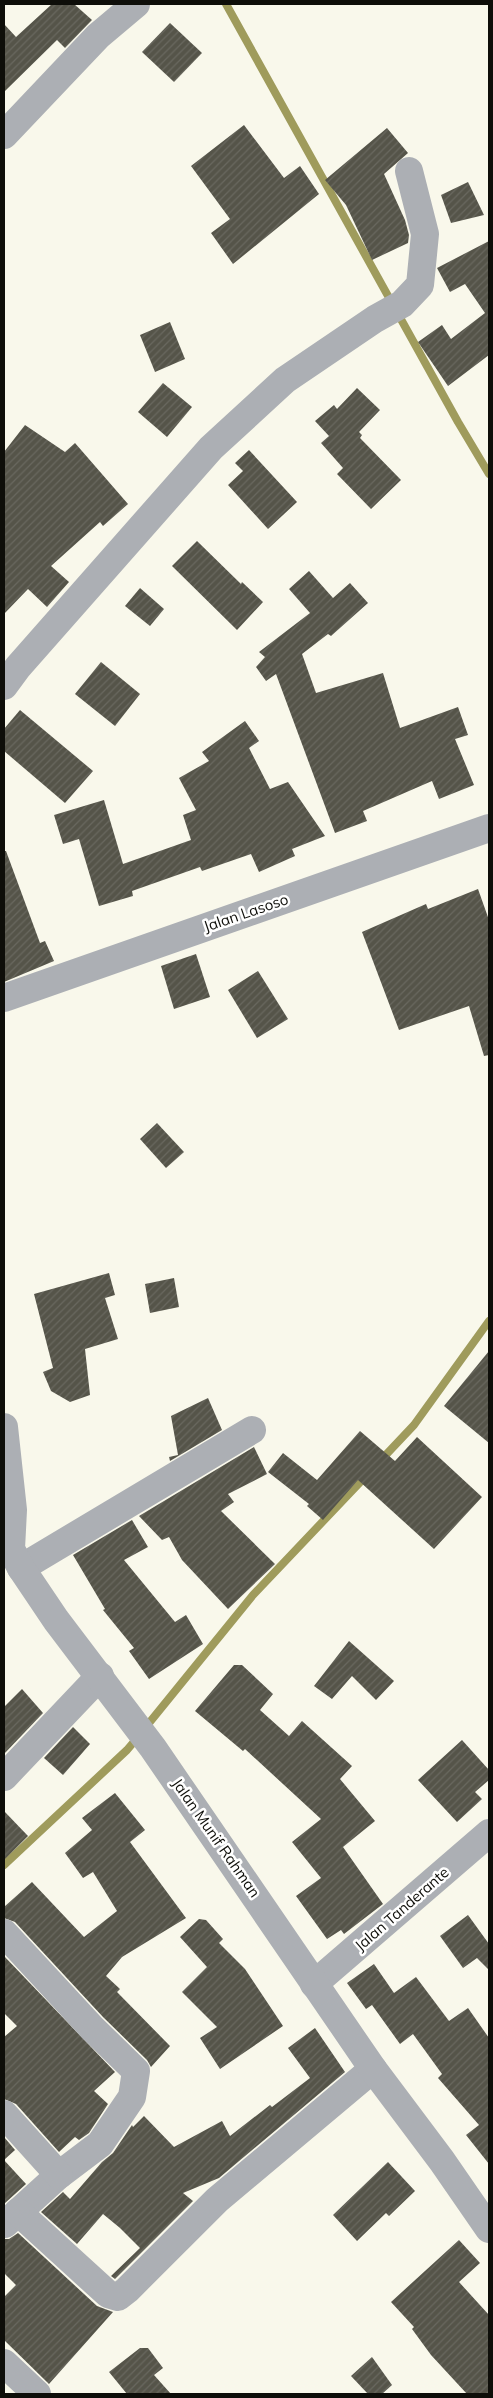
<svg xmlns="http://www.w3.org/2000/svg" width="493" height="2398" font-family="Mulish,sans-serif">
<defs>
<pattern id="building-hatch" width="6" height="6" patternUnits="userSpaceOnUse" patternTransform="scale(1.25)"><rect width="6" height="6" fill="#555449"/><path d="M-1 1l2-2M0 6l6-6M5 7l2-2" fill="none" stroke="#69685f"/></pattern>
</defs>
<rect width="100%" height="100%" fill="#f9f8eb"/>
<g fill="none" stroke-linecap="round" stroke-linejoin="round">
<g stroke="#9f9b5c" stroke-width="8">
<path d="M 226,4 L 458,422 L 489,474"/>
<path d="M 381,1460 L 414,1425 L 489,1321"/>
<path d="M 145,1728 L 253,1595 L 366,1476"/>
<path d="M 4,1865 L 127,1750 L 138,1737"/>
</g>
</g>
<g fill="url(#building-hatch)">
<path d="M 52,4 L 74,4 L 92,20 L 65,48 L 57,40 L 4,92 L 4,24 L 16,37 Z"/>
<path d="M 170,23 L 202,53 L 174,82 L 142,52 Z"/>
<path d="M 244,125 L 284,178 L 300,166 L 319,194 L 233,264 L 211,233 L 230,219 L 191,166 Z"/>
<path d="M 387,128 L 408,153 L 384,174 L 405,220 L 409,235 L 408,243 L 372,260 L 346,205 L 325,180 Z"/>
<path d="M 468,182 L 484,215 L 451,223 L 441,195 Z"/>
<path d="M 489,241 L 489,355 L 448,386 L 418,342 L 442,325 L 451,339 L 485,313 L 465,284 L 450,292 L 437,268 Z"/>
<path d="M 170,322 L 185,359 L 155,372 L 140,335 Z"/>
<path d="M 163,383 L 192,407 L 167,437 L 138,412 Z"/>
<path d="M 357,388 L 380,410 L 359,432 L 362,435 L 360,438 L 401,480 L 371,509 L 337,474 L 343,468 L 321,443 L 329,436 L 315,421 L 334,405 L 337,409 Z"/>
<path d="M 25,425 L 65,452 L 75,443 L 128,504 L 103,526 L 100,522 L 51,566 L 69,582 L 47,607 L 28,589 L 4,614 L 4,452 Z"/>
<path d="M 249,450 L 297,502 L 268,529 L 228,485 L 243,471 L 235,463 Z"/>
<path d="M 197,541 L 241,584 L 242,582 L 263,602 L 237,630 L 172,566 Z"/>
<path d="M 309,571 L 333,598 L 350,583 L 368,603 L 331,636 L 328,634 L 302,654 L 316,693 L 383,673 L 400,728 L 458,707 L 468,735 L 455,739 L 474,785 L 439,799 L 432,781 L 363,811 L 367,821 L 335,833 L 276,674 L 266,681 L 256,667 L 265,657 L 259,652 L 310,613 L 289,589 Z"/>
<path d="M 140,588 L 164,609 L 150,626 L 125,606 Z"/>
<path d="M 101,662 L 140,694 L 115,726 L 75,694 Z"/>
<path d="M 20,710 L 93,771 L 65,803 L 4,751 L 4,729 Z"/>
<path d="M 245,721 L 259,741 L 249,748 L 270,789 L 288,782 L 325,836 L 292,849 L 295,856 L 259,872 L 251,854 L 202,871 L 200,867 L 132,891 L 133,896 L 99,906 L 79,839 L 63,844 L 54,815 L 104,800 L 123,864 L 191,840 L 183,815 L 196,810 L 179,778 L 209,761 L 202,752 Z"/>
<path d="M 4,851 L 6,851 L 40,943 L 45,941 L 54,961 L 4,982 Z"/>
<path d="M 478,889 L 489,920 L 489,1055 L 484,1056 L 469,1006 L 399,1030 L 362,932 L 426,904 L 428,909 Z"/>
<path d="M 196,954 L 210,997 L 174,1009 L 161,966 Z"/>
<path d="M 258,971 L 288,1019 L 257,1038 L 228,990 Z"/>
<path d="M 157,1123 L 184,1152 L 166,1168 L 140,1139 Z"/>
<path d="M 109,1273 L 115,1295 L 105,1298 L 118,1339 L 85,1349 L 90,1395 L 70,1402 L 51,1391 L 43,1372 L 53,1368 L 34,1294 Z"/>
<path d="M 174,1278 L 179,1307 L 150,1313 L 145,1284 Z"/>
<path d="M 489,1351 L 489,1443 L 444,1406 Z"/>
<path d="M 208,1398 L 222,1430 L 170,1461 L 169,1457 L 178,1455 L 171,1416 Z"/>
<path d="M 360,1431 L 395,1461 L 417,1437 L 482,1497 L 434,1549 L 358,1480 L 323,1520 L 307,1506 L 309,1504 L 268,1472 L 283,1453 L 317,1480 Z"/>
<path d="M 254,1447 L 267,1474 L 228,1494 L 234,1502 L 221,1511 L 275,1564 L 228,1609 L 182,1560 L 169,1537 L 162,1540 L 139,1516 Z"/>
<path d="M 132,1520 L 148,1547 L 124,1560 L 175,1622 L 186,1615 L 203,1644 L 149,1679 L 129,1651 L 134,1648 L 103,1610 L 105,1609 L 73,1555 Z"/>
<path d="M 349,1641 L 394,1681 L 376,1700 L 352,1676 L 332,1699 L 314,1686 Z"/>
<path d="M 234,1665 L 242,1665 L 273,1694 L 260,1710 L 289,1736 L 302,1721 L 352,1766 L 340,1779 L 375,1821 L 343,1847 L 383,1904 L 344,1934 L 341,1930 L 327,1939 L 296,1896 L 321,1878 L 292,1842 L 321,1819 L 245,1749 L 243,1751 L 195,1711 Z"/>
<path d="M 22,1689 L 43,1713 L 4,1754 L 4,1707 Z"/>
<path d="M 73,1727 L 90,1744 L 63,1775 L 44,1758 Z"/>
<path d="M 462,1740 L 489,1770 L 489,1780 L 475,1792 L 482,1799 L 457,1822 L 418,1780 Z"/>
<path d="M 115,1793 L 145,1830 L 130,1842 L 186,1918 L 122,1957 L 106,1976 L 120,1989 L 117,1992 L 170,2046 L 151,2067 L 147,2060 L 103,2017 L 15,1922 L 4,1918 L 4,1907 L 32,1882 L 84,1937 L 117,1911 L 93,1872 L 83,1878 L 65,1853 L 92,1830 L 82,1818 Z"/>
<path d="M 4,1811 L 28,1836 L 4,1860 Z"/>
<path d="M 468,1915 L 489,1944 L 489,1970 L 477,1958 L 463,1968 L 440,1936 Z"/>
<path d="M 199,1919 L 206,1920 L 223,1939 L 219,1943 L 245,1969 L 283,2026 L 220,2069 L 200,2038 L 217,2027 L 182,1992 L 207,1967 L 180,1937 Z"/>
<path d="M 4,1956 L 115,2072 L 94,2091 L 108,2104 L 89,2133 L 79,2140 L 75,2137 L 59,2152 L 16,2104 L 4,2099 L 4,2037 L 17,2026 L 4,2013 Z"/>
<path d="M 374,1964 L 394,1993 L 416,1977 L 449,2021 L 468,2008 L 489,2038 L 489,2164 L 466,2135 L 479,2125 L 438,2078 L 442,2074 L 413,2034 L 400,2044 L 372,2005 L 366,2009 L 347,1983 Z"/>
<path d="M 315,2028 L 345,2072 L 219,2178 L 183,2193 L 193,2201 L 115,2279 L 111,2276 L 140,2248 L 120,2228 L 103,2214 L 77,2244 L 41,2212 L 63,2192 L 70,2199 L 102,2162 L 113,2153 L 132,2125 L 133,2127 L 144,2116 L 174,2147 L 222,2121 L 230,2136 L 270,2105 L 272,2107 L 310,2078 L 288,2048 Z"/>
<path d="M 4,2137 L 15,2150 L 4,2160 L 26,2184 L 4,2204 Z"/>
<path d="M 388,2162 L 415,2191 L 389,2216 L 386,2213 L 357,2241 L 333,2215 Z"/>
<path d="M 18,2233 L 97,2306 L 113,2312 L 49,2384 L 4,2340 L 4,2297 L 16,2285 L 4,2273 L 4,2239 L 9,2239 Z"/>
<path d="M 459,2240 L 480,2263 L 459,2282 L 489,2315 L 489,2394 L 467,2394 L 431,2355 L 412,2329 L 414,2327 L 391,2302 Z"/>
<path d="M 140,2348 L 148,2348 L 163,2368 L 154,2375 L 171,2394 L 127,2394 L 109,2372 Z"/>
<path d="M 372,2357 L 392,2385 L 382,2394 L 368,2394 L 351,2376 Z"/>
</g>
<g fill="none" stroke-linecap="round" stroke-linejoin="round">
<g stroke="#acafb4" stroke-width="28">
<path d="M 4,135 L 98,36 L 136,4"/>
<path d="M 4,686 L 18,667 L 211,448 L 285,380 L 375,319 L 402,304 L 420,285 L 425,234 L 409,171"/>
<path d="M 21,1568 L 252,1430"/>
<path d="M 4,1777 L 100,1676"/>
<path d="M 4,1933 L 92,2028 L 136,2071 L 132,2097 L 100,2144 L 59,2175 L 5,2224"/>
<path d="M 314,1984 L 489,1833"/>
<path d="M 4,2114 L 59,2175"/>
<path d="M 18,2212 L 108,2294 L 118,2297 L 127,2290 L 217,2200 L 373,2069"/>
<path d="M 4,2363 L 37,2394"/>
</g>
<g stroke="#acafb4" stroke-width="28">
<path d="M 4,998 L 489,828"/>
<path d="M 4,1427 L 13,1510 L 11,1549 L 21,1568 L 56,1620 L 153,1748 L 373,2069 L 442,2161 L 489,2229"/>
</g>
</g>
<g text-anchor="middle" stroke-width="5" stroke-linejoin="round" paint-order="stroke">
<g font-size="15" fill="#0e0e09" stroke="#fff">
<text transform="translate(246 913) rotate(-19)" y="5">Jalan Lasoso</text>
<text transform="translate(216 1838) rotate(55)" y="5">Jalan Munif Rahman</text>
<text transform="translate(402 1909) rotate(-41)" y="5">Jalan Tanderante</text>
</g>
</g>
<rect width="493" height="2398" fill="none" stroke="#0e0e09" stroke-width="10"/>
</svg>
